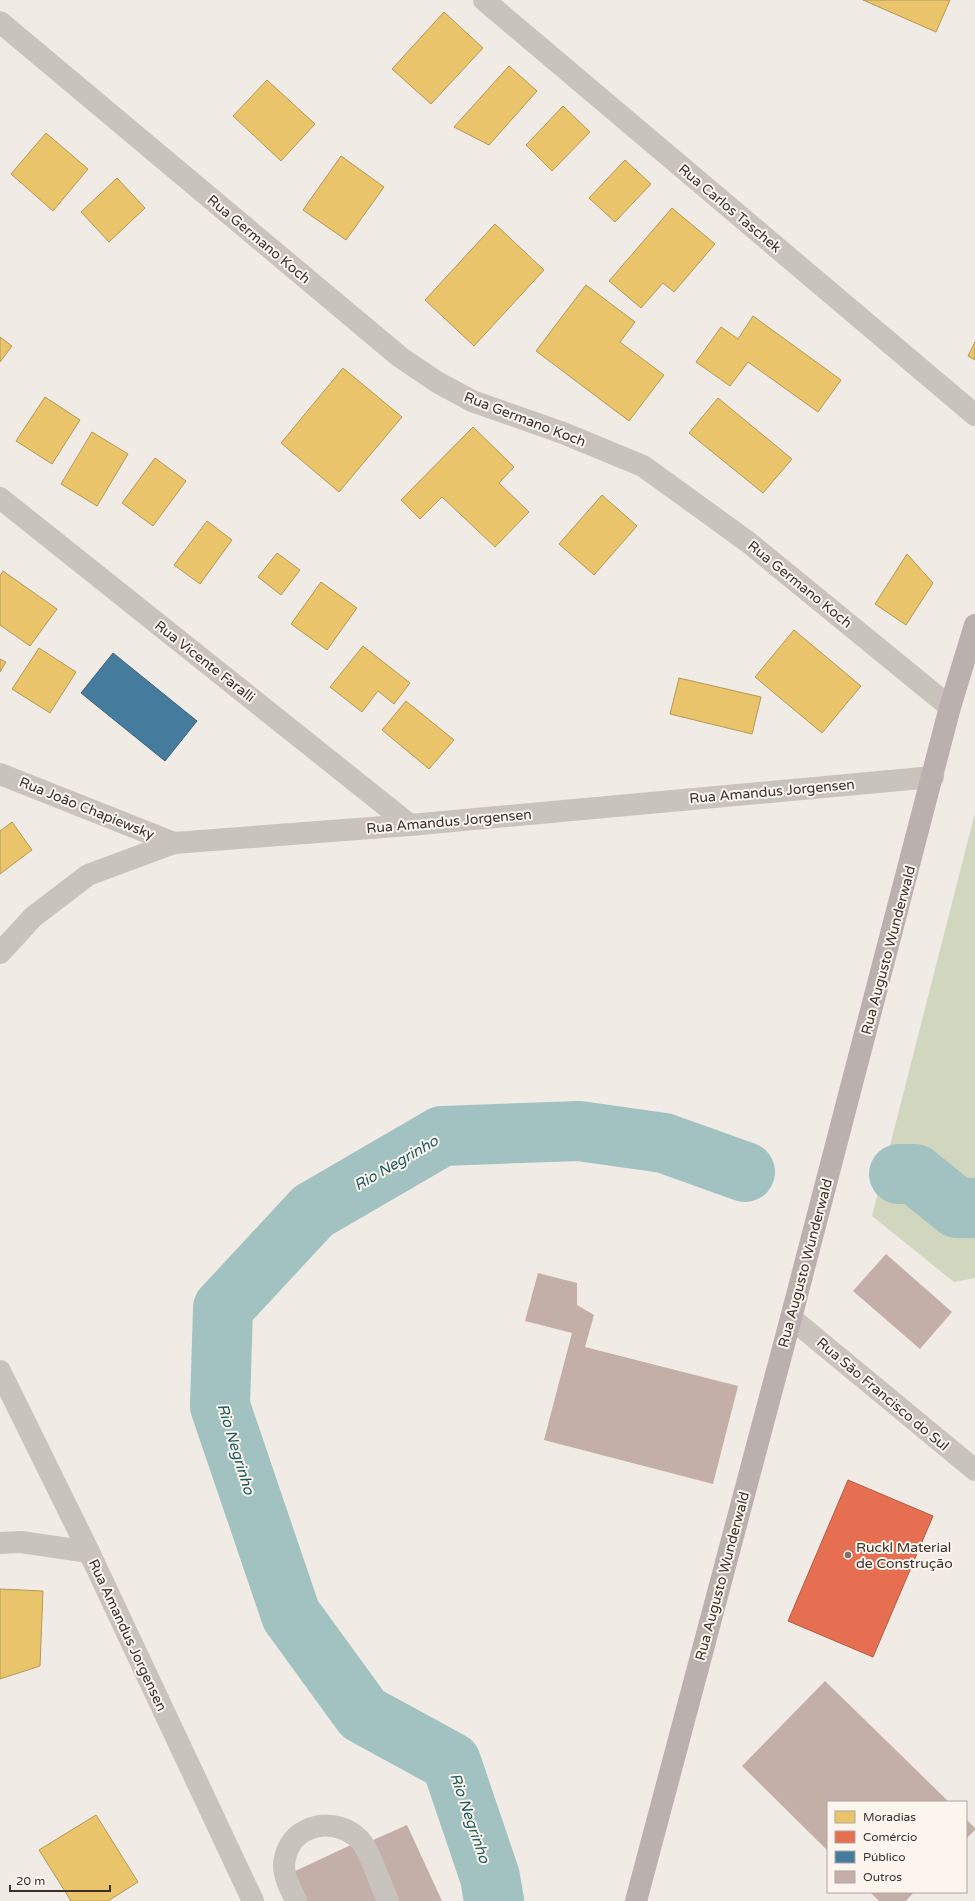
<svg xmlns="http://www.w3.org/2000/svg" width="975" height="1901" font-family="'Varela Round',sans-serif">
<rect width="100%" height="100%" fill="#f0ebe5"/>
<path fill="#d1d6bf" d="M 975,813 L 975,1278 L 954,1282 L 872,1216 Z"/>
<g fill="#e9c46a" stroke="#b59857">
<path d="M 863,0 L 950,0 L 936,32 Z"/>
<path d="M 444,12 L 483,48 L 431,104 L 392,69 Z"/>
<path d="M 509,66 L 537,91 L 489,145 L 454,127 Z"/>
<path d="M 267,80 L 315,124 L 281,161 L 233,116 Z"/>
<path d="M 563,106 L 590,132 L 552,171 L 526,145 Z"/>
<path d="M 46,133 L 88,169 L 53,211 L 11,174 Z"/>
<path d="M 341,156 L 384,187 L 346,240 L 303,210 Z"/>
<path d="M 625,160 L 651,184 L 615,222 L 589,198 Z"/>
<path d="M 117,178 L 145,208 L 109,242 L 81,212 Z"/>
<path d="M 672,208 L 715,244 L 674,292 L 663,283 L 641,308 L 609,281 Z"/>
<path d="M 495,224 L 544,270 L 474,346 L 425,300 Z"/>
<path d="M 586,285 L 635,322 L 620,342 L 664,375 L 629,421 L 536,351 Z"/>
<path d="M 753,316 L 841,380 L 818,412 L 748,362 L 730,386 L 696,362 L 721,327 L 738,339 Z"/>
<path d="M 0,337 L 12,346 L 0,362 Z"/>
<path d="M 975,342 L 975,360 L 968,356 Z"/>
<path d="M 343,368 L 402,417 L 339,492 L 281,443 Z"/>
<path d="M 45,397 L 80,420 L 52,464 L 16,441 Z"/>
<path d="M 718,398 L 792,459 L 763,493 L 689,433 Z"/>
<path d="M 473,427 L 514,467 L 499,483 L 529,512 L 495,547 L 442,497 L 420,519 L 401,500 Z"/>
<path d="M 92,432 L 128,454 L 97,506 L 61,484 Z"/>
<path d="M 155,458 L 186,481 L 153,526 L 122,503 Z"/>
<path d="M 602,495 L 637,526 L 594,575 L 559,544 Z"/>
<path d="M 207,521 L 232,540 L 200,584 L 174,565 Z"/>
<path d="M 277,553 L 300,570 L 281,595 L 258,577 Z"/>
<path d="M 907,554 L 933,583 L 906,625 L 875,604 Z"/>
<path d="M 3,571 L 57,609 L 30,646 L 0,625 L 0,576 Z"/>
<path d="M 321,582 L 357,608 L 327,650 L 291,624 Z"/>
<path d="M 794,630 L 861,686 L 822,733 L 755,677 Z"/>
<path d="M 363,646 L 410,683 L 394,704 L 378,691 L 362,712 L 330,687 Z"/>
<path d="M 39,648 L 76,672 L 50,713 L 12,689 Z"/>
<path d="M 0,659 L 6,662 L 0,672 Z"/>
<path d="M 679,678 L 761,697 L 752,734 L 670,714 Z"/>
<path d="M 406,701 L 454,740 L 429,769 L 382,730 Z"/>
<path d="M 12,822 L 32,850 L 0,874 L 0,831 Z"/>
<path d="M 0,1589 L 43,1591 L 40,1666 L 0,1679 Z"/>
<path d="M 96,1815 L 138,1882 L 108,1901 L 71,1901 L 39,1850 Z"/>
</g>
<path fill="#e76f51" stroke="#b35c46" d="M 848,1480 L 933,1516 L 873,1657 L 788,1621 Z"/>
<path fill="#457b9d" stroke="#42647b" d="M 113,653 L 197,721 L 165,761 L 81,693 Z"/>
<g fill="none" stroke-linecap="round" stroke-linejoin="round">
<g stroke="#a1c2c1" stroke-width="60">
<path d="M 899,1174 L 915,1174 L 957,1208 L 975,1208"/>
<path d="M 494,1901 L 490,1877 L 451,1762 L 363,1714 L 291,1615 L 220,1406 L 223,1308 L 313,1211 L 442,1136 L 579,1131 L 664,1143 L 745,1172"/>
</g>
</g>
<g fill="#c3afa7">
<path d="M 886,1254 L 952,1312 L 920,1349 L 853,1291 Z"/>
<path d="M 538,1273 L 577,1283 L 577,1305 L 594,1315 L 585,1347 L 738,1386 L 713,1484 L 544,1440 L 572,1333 L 525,1321 Z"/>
<path d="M 825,1681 L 949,1802 L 828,1802 L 828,1851 L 742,1766 Z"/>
<path d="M 966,1819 L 975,1828 L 975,1830 L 966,1839 Z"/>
<path d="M 407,1825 L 442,1901 L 304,1901 L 291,1873 L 355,1843 L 373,1840 Z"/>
<path d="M 870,1892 L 914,1892 L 906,1901 L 879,1901 Z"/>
</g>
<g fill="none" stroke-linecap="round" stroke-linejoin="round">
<g stroke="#c9c3be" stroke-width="22">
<path d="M 484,0 L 975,415"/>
<path d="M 0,22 L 400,357 L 437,382 L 472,401 L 563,433 L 643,466 L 748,542 L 950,707"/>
<path d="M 0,498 L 410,825"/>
<path d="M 0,774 L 174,843"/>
<path d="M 0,953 L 33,917 L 88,875 L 174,843 L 410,825 L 933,777"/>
<path d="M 791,1318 L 975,1470"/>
<path d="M 0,1371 L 89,1552 L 253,1901"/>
<path d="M 0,1543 L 21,1542 L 89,1552"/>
<path d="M 296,1901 C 290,1887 281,1873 285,1858 C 293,1822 337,1816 360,1840 C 367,1846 383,1889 388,1901"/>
</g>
<path stroke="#b8b1ad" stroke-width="22" d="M 636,1901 L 791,1318 L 950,707 L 975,625"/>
</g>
<circle fill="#7a716c" stroke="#fbf5ee" stroke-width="1.5" cx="848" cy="1555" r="4"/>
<g text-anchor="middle" stroke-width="4" stroke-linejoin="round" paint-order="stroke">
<g font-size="14" fill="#3b302b" stroke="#fbf5ee">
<text transform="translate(730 208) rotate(40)" y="5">Rua Carlos Taschek</text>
<text transform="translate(259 239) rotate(40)" y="5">Rua Germano Koch</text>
<text transform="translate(525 419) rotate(21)" y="5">Rua Germano Koch</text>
<text transform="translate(800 584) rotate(39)" y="5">Rua Germano Koch</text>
<text transform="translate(205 661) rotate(38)" y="5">Rua Vicente Faralli</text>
<text transform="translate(772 791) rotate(-5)" y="5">Rua Amandus Jorgensen</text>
<text transform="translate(87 808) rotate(22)" y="5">Rua João Chapiewsky</text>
<text transform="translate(449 821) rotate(-5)" y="5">Rua Amandus Jorgensen</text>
<text transform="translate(888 950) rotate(-75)" y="5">Rua Augusto Wunderwald</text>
<text transform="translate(805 1263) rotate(-75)" y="5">Rua Augusto Wunderwald</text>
<text transform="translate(883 1394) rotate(40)" y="5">Rua São Francisco do Sul</text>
<text transform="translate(722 1576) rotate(-75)" y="5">Rua Augusto Wunderwald</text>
<text transform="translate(128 1635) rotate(65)" y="5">Rua Amandus Jorgensen</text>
</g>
<g font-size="14" fill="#3b302b" stroke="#fbf5ee" text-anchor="start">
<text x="856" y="1552">Ruckl Material<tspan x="856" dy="16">de Construção</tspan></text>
</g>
<g font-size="15" font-style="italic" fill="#1f5a5e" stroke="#fbf5ee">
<text transform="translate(396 1163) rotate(-30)" y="5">Rio Negrinho</text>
<text transform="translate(236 1449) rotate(73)" y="5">Rio Negrinho</text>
<text transform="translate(470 1818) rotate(71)" y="5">Rio Negrinho</text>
</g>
</g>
<rect x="827" y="1801" width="140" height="92" fill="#fbf5ee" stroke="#aea6a0"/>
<rect x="835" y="1811" width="20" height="12" fill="#e9c46a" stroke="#aea6a0"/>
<text x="863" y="1821" font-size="12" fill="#3b302b">Moradias</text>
<rect x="835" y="1831" width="20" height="12" fill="#e76f51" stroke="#aea6a0"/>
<text x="863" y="1841" font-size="12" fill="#3b302b">Comércio</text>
<rect x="835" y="1851" width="20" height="12" fill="#457b9d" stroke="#aea6a0"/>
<text x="863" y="1861" font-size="12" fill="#3b302b">Público</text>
<rect x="835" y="1871" width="20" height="12" fill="#c3afa7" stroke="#aea6a0"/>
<text x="863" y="1881" font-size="12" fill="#3b302b">Outros</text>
<path d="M10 1885v6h100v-6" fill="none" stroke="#3b302b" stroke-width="2"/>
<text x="16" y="1885" font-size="12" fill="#3b302b" stroke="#fbf5ee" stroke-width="3" paint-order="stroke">20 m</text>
</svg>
